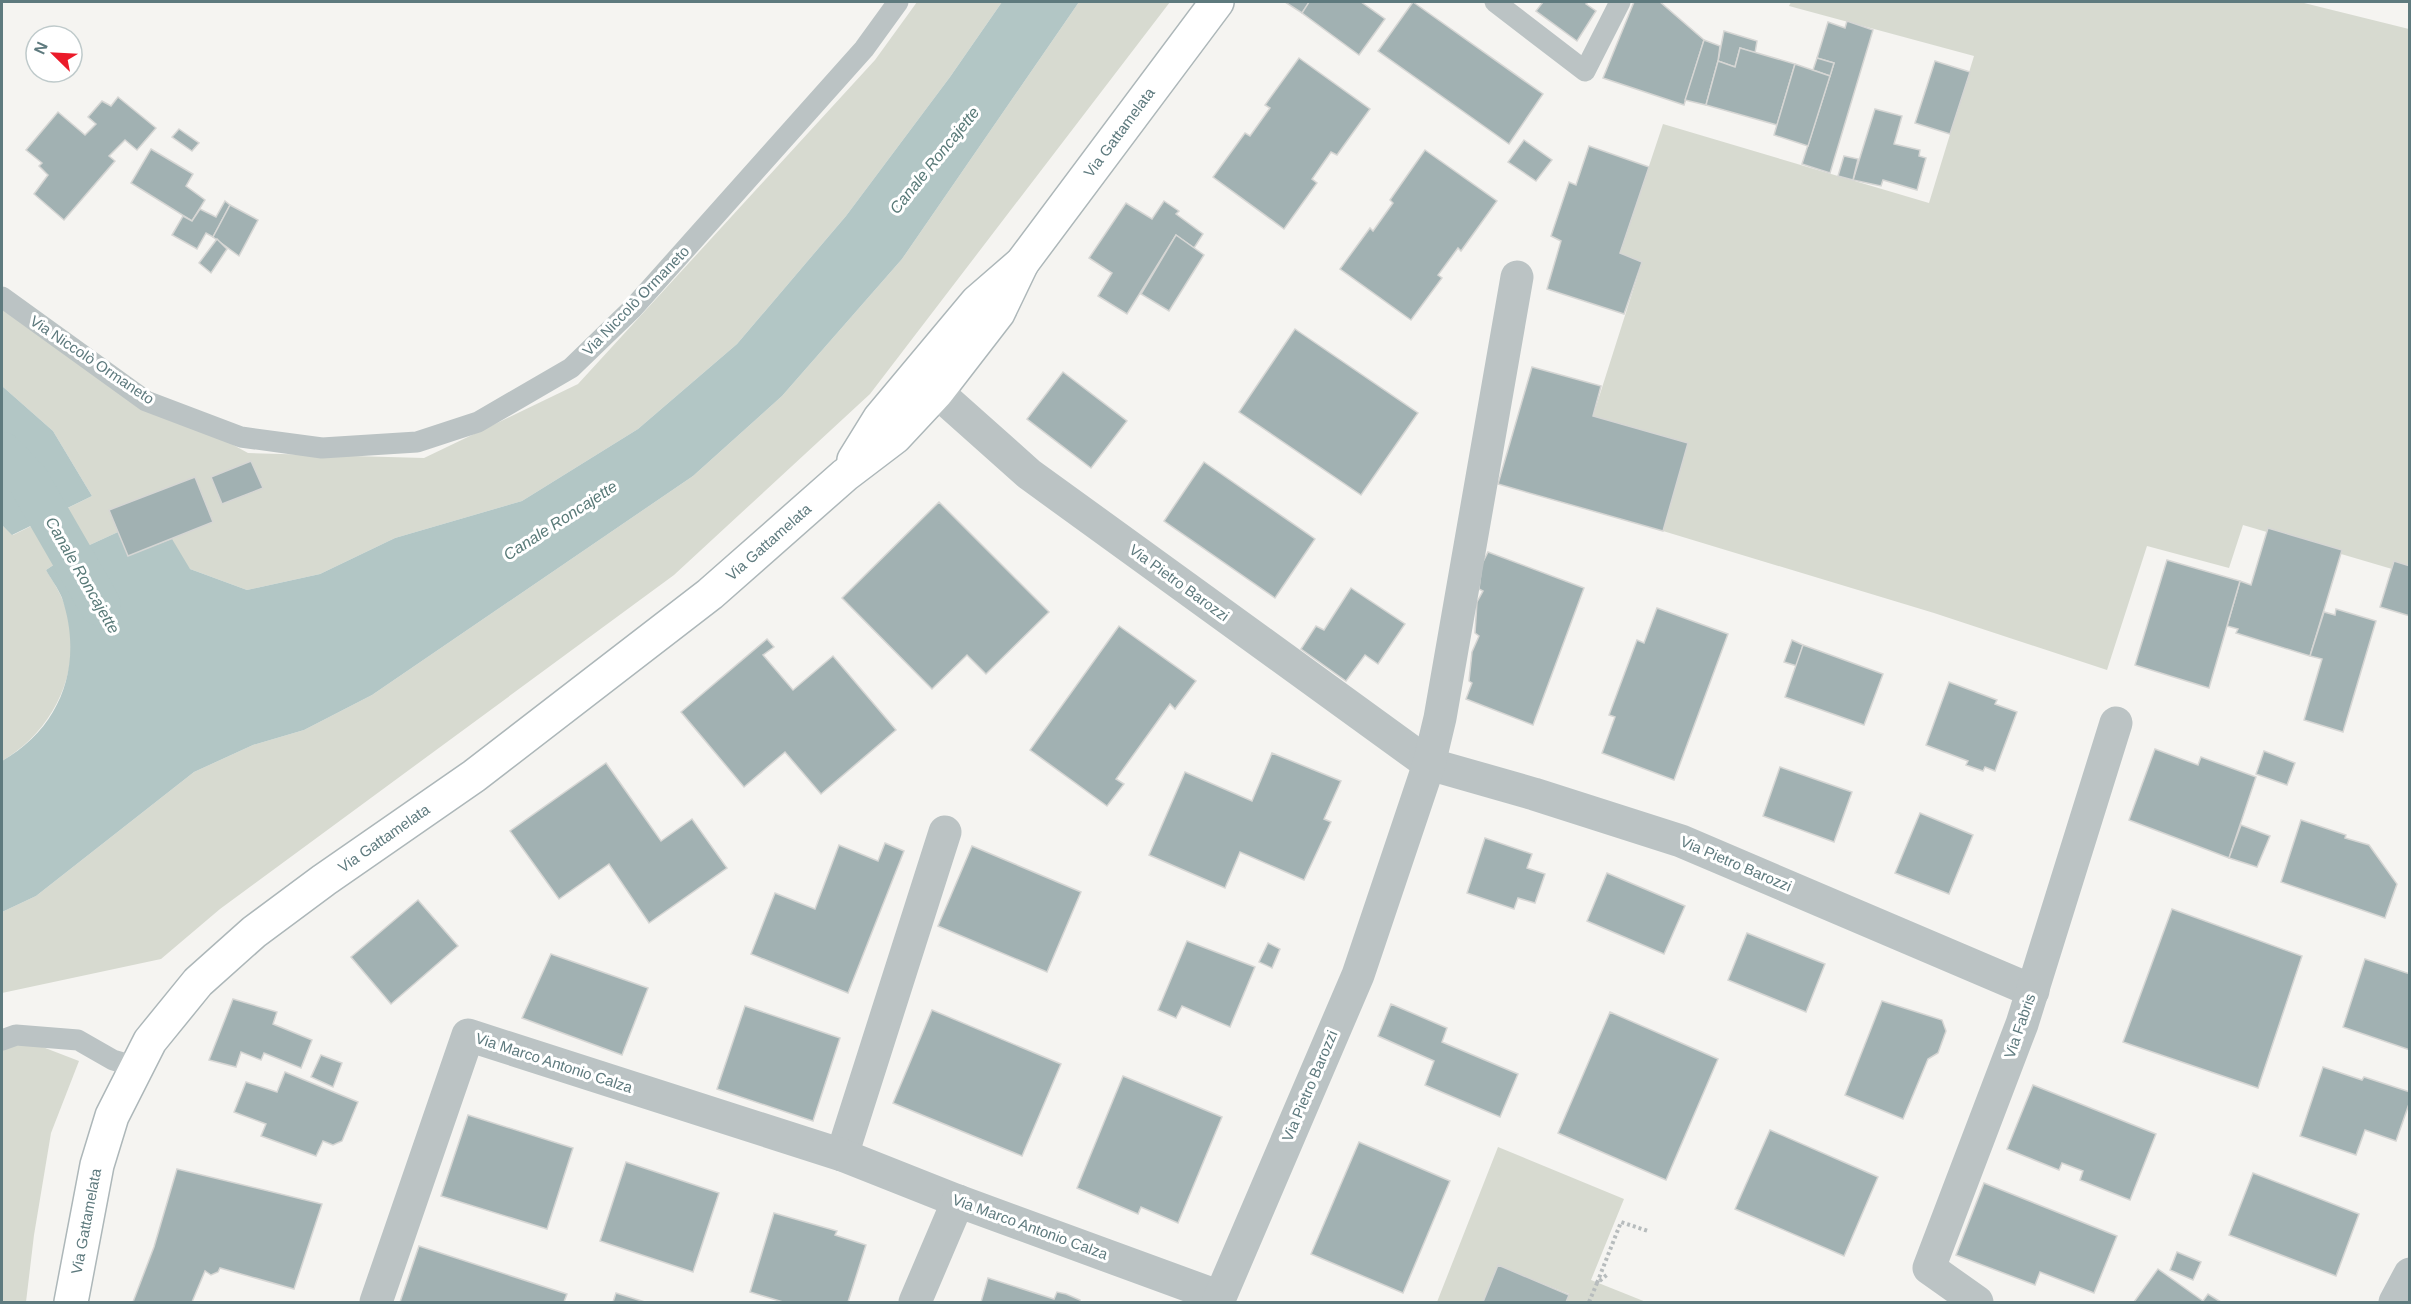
<svg xmlns="http://www.w3.org/2000/svg" width="2411" height="1304" font-family="Arial,sans-serif">
<rect width="100%" height="100%" fill="#f5f4f1"/>
<g fill="#d7dad0">
<path d="M 917,2 L 1002,2 L 950,77 L 846,216 L 737,344 L 638,429 L 522,501 L 395,538 L 320,574 L 247,590 L 190,569 L 128,556 L 118,532 L 70,554 L 46,570 C 51,578 56,586 60,594 C 90,656 58,729 2,761 L 2,525 L 13,535 L 92,496 L 53,431 L 2,386 L 2,293 L 85,364 L 248,453 L 424,458 L 578,384 L 875,60 Z"/>
<path d="M 1079,2 L 1170,2 L 870,394 L 674,575 L 220,909 L 161,959 L 2,993 L 2,912 L 36,896 L 194,772 L 253,745 L 304,730 L 372,695 L 693,476 L 782,396 L 902,259 Z"/>
<path d="M 1791,2 L 2300,2 L 2409,29 L 2409,574 L 2243,525 L 2229,568 L 2147,546 L 2107,670 L 1934,613 L 1663,531 L 1688,443 L 1593,416 L 1642,262 L 1620,253 L 1663,124 L 1929,203 L 1974,56 L 1789,6 Z"/>
<path d="M 15,1045 L 40,1046 L 79,1061 L 51,1133 L 34,1235 L 26,1302 L 2,1302 L 2,1049 Z"/>
<path d="M 1498,1147 L 1624,1199 L 1591,1280 L 1646,1302 L 1566,1302 L 1569,1294 L 1498,1266 L 1483,1302 L 1437,1302 Z"/>
</g>
<g fill="#b2c6c5">
<path d="M 1002,2 L 1079,2 L 902,259 L 782,396 L 693,476 L 372,695 L 304,730 L 253,745 L 194,772 L 36,896 L 2,912 L 2,761 C 62,727 84,663 62,598 C 58,588 51,579 46,570 L 70,554 L 118,532 L 128,556 L 172,539 L 190,569 L 247,590 L 320,574 L 395,538 L 522,501 L 638,429 L 737,344 L 846,216 L 950,77 Z"/>
<path d="M 2,386 L 53,431 L 92,496 L 12,535 L 2,525 Z"/>
</g>
<g fill="none" stroke-linecap="round" stroke-linejoin="round">
<path stroke="#b2c6c5" stroke-width="42" d="M 2,453 L 28,480 L 100,605"/>
</g>
<g fill="#a1b1b2" stroke="#d6d6d4" stroke-width="1.5">
<path d="M 1285,2 L 1310,2 L 1302,13 Z"/>
<path d="M 1309,2 L 1361,2 L 1385,19 L 1359,55 L 1302,13 Z"/>
<path d="M 1413,2 L 1543,94 L 1509,144 L 1378,51 Z"/>
<path d="M 1543,2 L 1588,2 L 1586,4 L 1596,11 L 1577,41 L 1536,11 Z"/>
<path d="M 1634,2 L 1660,2 L 1704,40 L 1684,105 L 1603,78 Z"/>
<path d="M 1847,21 L 1873,30 L 1830,173 L 1802,164 L 1834,63 L 1817,58 L 1828,22 L 1845,28 Z"/>
<path d="M 1724,31 L 1757,41 L 1755,53 L 1740,48 L 1735,67 L 1718,61 Z"/>
<path d="M 1704,40 L 1720,46 L 1718,61 L 1706,105 L 1685,100 Z"/>
<path d="M 1740,48 L 1795,64 L 1777,125 L 1706,105 L 1718,61 L 1735,67 Z"/>
<path d="M 1299,58 L 1370,109 L 1337,155 L 1331,152 L 1312,179 L 1317,183 L 1284,229 L 1213,177 L 1245,133 L 1250,136 L 1270,108 L 1265,105 Z"/>
<path d="M 1817,58 L 1834,63 L 1830,76 L 1813,70 Z"/>
<path d="M 1935,61 L 1970,72 L 1950,134 L 1915,123 Z"/>
<path d="M 1795,64 L 1830,76 L 1808,146 L 1774,135 Z"/>
<path d="M 118,97 L 156,128 L 137,150 L 125,140 L 109,156 L 115,161 L 64,220 L 34,194 L 48,175 L 39,166 L 42,163 L 26,150 L 58,112 L 85,135 L 96,124 L 88,117 L 102,101 L 111,106 Z"/>
<path d="M 1875,109 L 1902,116 L 1894,144 L 1920,150 L 1919,156 L 1926,158 L 1917,190 L 1883,180 L 1881,186 L 1853,180 Z"/>
<path d="M 179,129 L 199,143 L 192,151 L 172,137 Z"/>
<path d="M 1524,140 L 1552,160 L 1536,181 L 1508,162 Z"/>
<path d="M 1589,146 L 1649,167 L 1620,253 L 1642,262 L 1624,314 L 1547,289 L 1561,241 L 1551,236 L 1569,182 L 1576,185 Z"/>
<path d="M 151,149 L 193,174 L 186,186 L 205,200 L 192,221 L 131,183 Z"/>
<path d="M 1425,150 L 1497,201 L 1461,251 L 1458,248 L 1438,275 L 1442,278 L 1411,320 L 1340,269 L 1370,228 L 1373,231 L 1393,203 L 1390,200 Z"/>
<path d="M 1844,156 L 1858,159 L 1853,180 L 1838,176 Z"/>
<path d="M 225,201 L 230,205 L 213,237 L 206,233 L 197,249 L 172,235 L 183,216 L 192,221 L 200,209 L 216,217 Z"/>
<path d="M 1164,201 L 1179,211 L 1176,214 L 1203,234 L 1194,248 L 1176,235 L 1127,314 L 1098,296 L 1112,273 L 1089,258 L 1126,203 L 1152,219 Z"/>
<path d="M 230,205 L 258,220 L 239,256 L 213,237 Z"/>
<path d="M 1176,235 L 1204,255 L 1169,311 L 1141,294 Z"/>
<path d="M 217,239 L 227,249 L 211,273 L 199,263 Z"/>
<path d="M 1295,329 L 1418,413 L 1361,495 L 1239,412 Z"/>
<path d="M 1532,367 L 1601,386 L 1593,416 L 1688,443 L 1663,531 L 1498,484 Z"/>
<path d="M 1063,372 L 1127,421 L 1091,468 L 1027,419 Z"/>
<path d="M 251,461 L 263,488 L 222,504 L 211,477 Z"/>
<path d="M 1204,462 L 1315,539 L 1275,598 L 1164,521 Z"/>
<path d="M 195,477 L 213,522 L 128,556 L 109,510 Z"/>
<path d="M 939,502 L 1049,612 L 986,674 L 967,655 L 932,689 L 842,598 Z"/>
<path d="M 2268,528 L 2342,550 L 2310,656 L 2236,633 L 2238,629 L 2227,626 L 2240,581 L 2251,585 Z"/>
<path d="M 1488,552 L 1584,588 L 1533,725 L 1466,699 L 1472,683 L 1469,681 L 1472,652 L 1479,636 L 1475,633 L 1477,602 L 1483,591 L 1479,589 L 1482,564 Z"/>
<path d="M 2167,560 L 2240,581 L 2209,688 L 2135,665 Z"/>
<path d="M 2394,561 L 2410,566 L 2410,616 L 2380,607 Z"/>
<path d="M 1351,588 L 1405,624 L 1378,664 L 1365,655 L 1346,681 L 1301,649 L 1316,626 L 1324,630 Z"/>
<path d="M 1657,608 L 1728,634 L 1674,780 L 1602,753 L 1615,717 L 1609,715 L 1637,640 L 1644,643 Z"/>
<path d="M 2336,609 L 2376,621 L 2343,732 L 2304,720 L 2322,659 L 2310,656 L 2324,612 L 2335,615 Z"/>
<path d="M 1119,626 L 1196,681 L 1175,709 L 1170,704 L 1116,779 L 1124,784 L 1107,806 L 1030,750 Z"/>
<path d="M 767,639 L 774,647 L 763,655 L 793,690 L 833,656 L 896,730 L 821,794 L 785,752 L 744,787 L 681,712 Z"/>
<path d="M 1792,640 L 1803,645 L 1797,666 L 1784,662 Z"/>
<path d="M 1803,645 L 1883,674 L 1864,725 L 1785,697 Z"/>
<path d="M 1949,682 L 1997,700 L 1995,704 L 2017,712 L 1995,771 L 1985,767 L 1983,771 L 1966,765 L 1968,761 L 1926,745 Z"/>
<path d="M 2155,749 L 2198,765 L 2201,757 L 2256,777 L 2229,858 L 2129,820 Z"/>
<path d="M 2264,751 L 2295,763 L 2287,785 L 2256,774 Z"/>
<path d="M 1272,753 L 1341,781 L 1324,819 L 1331,822 L 1304,880 L 1240,852 L 1225,888 L 1149,855 L 1185,772 L 1252,801 Z"/>
<path d="M 606,763 L 661,841 L 692,819 L 727,868 L 649,923 L 609,864 L 559,899 L 510,831 Z"/>
<path d="M 1780,767 L 1852,792 L 1834,842 L 1763,816 Z"/>
<path d="M 1920,813 L 1973,835 L 1949,894 L 1895,873 Z"/>
<path d="M 2301,820 L 2346,835 L 2345,838 L 2369,845 L 2397,884 L 2385,918 L 2281,882 Z"/>
<path d="M 2241,825 L 2270,836 L 2257,867 L 2229,858 Z"/>
<path d="M 1485,838 L 1532,854 L 1527,868 L 1545,874 L 1535,903 L 1518,898 L 1514,909 L 1467,893 Z"/>
<path d="M 885,843 L 904,851 L 848,993 L 751,954 L 775,893 L 815,909 L 839,845 L 878,861 Z"/>
<path d="M 972,846 L 1081,892 L 1047,972 L 938,926 Z"/>
<path d="M 1607,873 L 1685,906 L 1664,954 L 1587,921 Z"/>
<path d="M 418,900 L 458,946 L 391,1004 L 351,957 Z"/>
<path d="M 2172,909 L 2302,956 L 2258,1088 L 2123,1042 Z"/>
<path d="M 1747,933 L 1825,964 L 1806,1012 L 1728,980 Z"/>
<path d="M 1187,941 L 1255,967 L 1230,1027 L 1182,1006 L 1176,1018 L 1158,1010 Z"/>
<path d="M 1268,943 L 1280,949 L 1272,968 L 1259,962 Z"/>
<path d="M 551,954 L 648,988 L 622,1055 L 522,1018 Z"/>
<path d="M 2365,959 L 2410,974 L 2410,1050 L 2343,1027 Z"/>
<path d="M 233,999 L 277,1012 L 273,1024 L 312,1040 L 301,1068 L 264,1053 L 261,1060 L 241,1052 L 236,1067 L 209,1060 Z"/>
<path d="M 1882,1001 L 1942,1020 L 1946,1031 L 1938,1053 L 1928,1059 L 1903,1119 L 1845,1095 Z"/>
<path d="M 1391,1004 L 1447,1028 L 1442,1042 L 1518,1074 L 1500,1117 L 1425,1085 L 1434,1061 L 1378,1036 Z"/>
<path d="M 745,1006 L 840,1038 L 813,1121 L 717,1089 Z"/>
<path d="M 932,1010 L 1061,1064 L 1022,1156 L 893,1103 Z"/>
<path d="M 1610,1012 L 1718,1059 L 1666,1180 L 1558,1133 Z"/>
<path d="M 321,1055 L 342,1063 L 333,1087 L 311,1077 Z"/>
<path d="M 2323,1067 L 2362,1080 L 2364,1077 L 2410,1092 L 2410,1101 L 2396,1141 L 2365,1130 L 2356,1155 L 2300,1136 Z"/>
<path d="M 285,1072 L 358,1102 L 342,1141 L 333,1145 L 323,1141 L 316,1156 L 261,1136 L 266,1124 L 234,1112 L 246,1082 L 277,1092 Z"/>
<path d="M 1123,1076 L 1222,1117 L 1178,1223 L 1141,1207 L 1138,1214 L 1077,1188 Z"/>
<path d="M 2033,1085 L 2156,1134 L 2130,1200 L 2080,1180 L 2083,1171 L 2062,1163 L 2059,1170 L 2007,1149 Z"/>
<path d="M 468,1115 L 573,1148 L 547,1229 L 441,1196 Z"/>
<path d="M 1770,1130 L 1878,1177 L 1844,1256 L 1735,1209 Z"/>
<path d="M 1359,1142 L 1450,1181 L 1403,1293 L 1311,1254 Z"/>
<path d="M 626,1162 L 719,1193 L 693,1272 L 600,1241 Z"/>
<path d="M 177,1169 L 322,1204 L 294,1289 L 220,1268 L 218,1272 L 211,1275 L 205,1271 L 192,1302 L 133,1302 L 154,1247 Z"/>
<path d="M 2253,1173 L 2359,1214 L 2336,1276 L 2229,1235 Z"/>
<path d="M 1984,1183 L 2117,1236 L 2094,1293 L 2040,1272 L 2035,1285 L 1956,1255 Z"/>
<path d="M 774,1213 L 837,1231 L 835,1235 L 866,1245 L 848,1302 L 783,1302 L 750,1292 Z"/>
<path d="M 419,1246 L 567,1294 L 564,1302 L 400,1302 Z"/>
<path d="M 2177,1252 L 2201,1262 L 2193,1280 L 2170,1270 Z"/>
<path d="M 1498,1265 L 1569,1295 L 1566,1302 L 1483,1302 Z"/>
<path d="M 2158,1269 L 2203,1301 L 2208,1294 L 2221,1302 L 2134,1302 Z"/>
<path d="M 988,1278 L 1054,1299 L 1057,1292 L 1066,1294 L 1080,1300 L 1080,1302 L 981,1302 Z"/>
<path d="M 616,1293 L 645,1302 L 613,1302 Z"/>
</g>
<g fill="none" stroke-linecap="round" stroke-linejoin="round">
<defs>
<g id="secondary">
<path id="s1" d="M 854,460 L 880,418 L 977,302 L 1022,263 L 1217,2"/>
<path id="s2" d="M 71,1302 L 97,1165 L 112,1116 L 150,1041 L 198,982 L 254,932 L 324,880 L 474,776 L 710,594 L 845,475 L 895,437 L 937,392 L 998,313 L 1022,263"/>
</g>
</defs>
<use href="#secondary" stroke="#adb7b9" stroke-width="36"/>
<g stroke="#b7bcbd" stroke-width="4" stroke-dasharray="3 3" stroke-linecap="butt">
<path d="M 1597,1283 L 1621,1222 L 1648,1231"/>
<path d="M 1589,1302 L 1597,1283 L 1608,1274"/>
</g>
<g stroke="#bbc3c4" stroke-width="21">
<path d="M 1495,2 L 1585,71 L 1620,2"/>
<path d="M 2,297 L 146,401 L 241,437 L 322,448 L 417,442 L 478,422 L 571,368 L 632,309 L 864,49 L 898,2"/>
<path d="M 2,1040 L 16,1035 L 78,1040 L 113,1060 L 137,1067"/>
</g>
<g stroke="#bbc3c4" stroke-width="33">
<path d="M 937,392 L 1029,474 L 1429,764 L 1534,794 L 1681,841 L 2033,991"/>
<path d="M 842,1155 L 945,832"/>
<path d="M 376,1302 L 468,1035 L 842,1155 L 958,1201 L 1220,1297"/>
<path d="M 915,1302 L 958,1201"/>
<path d="M 1218,1302 L 1358,975 L 1429,764 L 1440,718 L 1517,277"/>
<path d="M 1977,1302 L 1929,1268 L 2022,1024 L 2116,723"/>
<path d="M 2395,1302 L 2410,1274"/>
</g>
<use href="#secondary" stroke="#fff" stroke-width="33"/>
</g>
<g text-anchor="middle" stroke-width="6" stroke-linejoin="round" paint-order="stroke">
<g font-size="15" fill="#5e7a7e" stroke="#fff">
<text dy="5" stroke="none"><textPath href="#s1" startOffset="423">Via Gattamelata</textPath></text>
<text transform="translate(636 301) rotate(-46)" y="5">Via Niccolò Ormaneto</text>
<text transform="translate(92 360) rotate(34)" y="5">Via Niccolò Ormaneto</text>
<text dy="5" stroke="none"><textPath href="#s2" startOffset="1072">Via Gattamelata</textPath></text>
<text transform="translate(1179 583) rotate(36)" y="5">Via Pietro Barozzi</text>
<text dy="5" stroke="none"><textPath href="#s2" startOffset="586">Via Gattamelata</textPath></text>
<text transform="translate(1736 864) rotate(23)" y="5">Via Pietro Barozzi</text>
<text transform="translate(2020 1026) rotate(-71)" y="5">Via Fabris</text>
<text transform="translate(554 1063) rotate(18)" y="5">Via Marco Antonio Calza</text>
<text transform="translate(1310 1086) rotate(-67)" y="5">Via Pietro Barozzi</text>
<text dy="5" stroke="none"><textPath href="#s2" startOffset="82">Via Gattamelata</textPath></text>
<text transform="translate(1030 1227) rotate(20)" y="5">Via Marco Antonio Calza</text>
</g>
<g font-size="16" font-style="italic" fill="#597a78" stroke="#fff">
<text transform="translate(934 160) rotate(-51)" y="6">Canale Roncajette</text>
<text transform="translate(560 520) rotate(-33)" y="6">Canale Roncajette</text>
<text transform="translate(83 575) rotate(60)" y="6">Canale Roncajette</text>
</g>
</g>
<rect width="2411" height="1304" fill="none" stroke="#5e7a7e" stroke-width="6"/>
<g transform="translate(54 54) rotate(294)"><circle r="28" fill="#ffffff" stroke="#bfcacb" stroke-width="1.5"/>
<path d="M0-4.5L10 22L0 15L-10 22Z" fill="#eb1b2a"/>
<text y="-9" font-size="16" font-weight="bold" text-anchor="middle" fill="#5e7a7e">N</text>
</g>
</svg>
